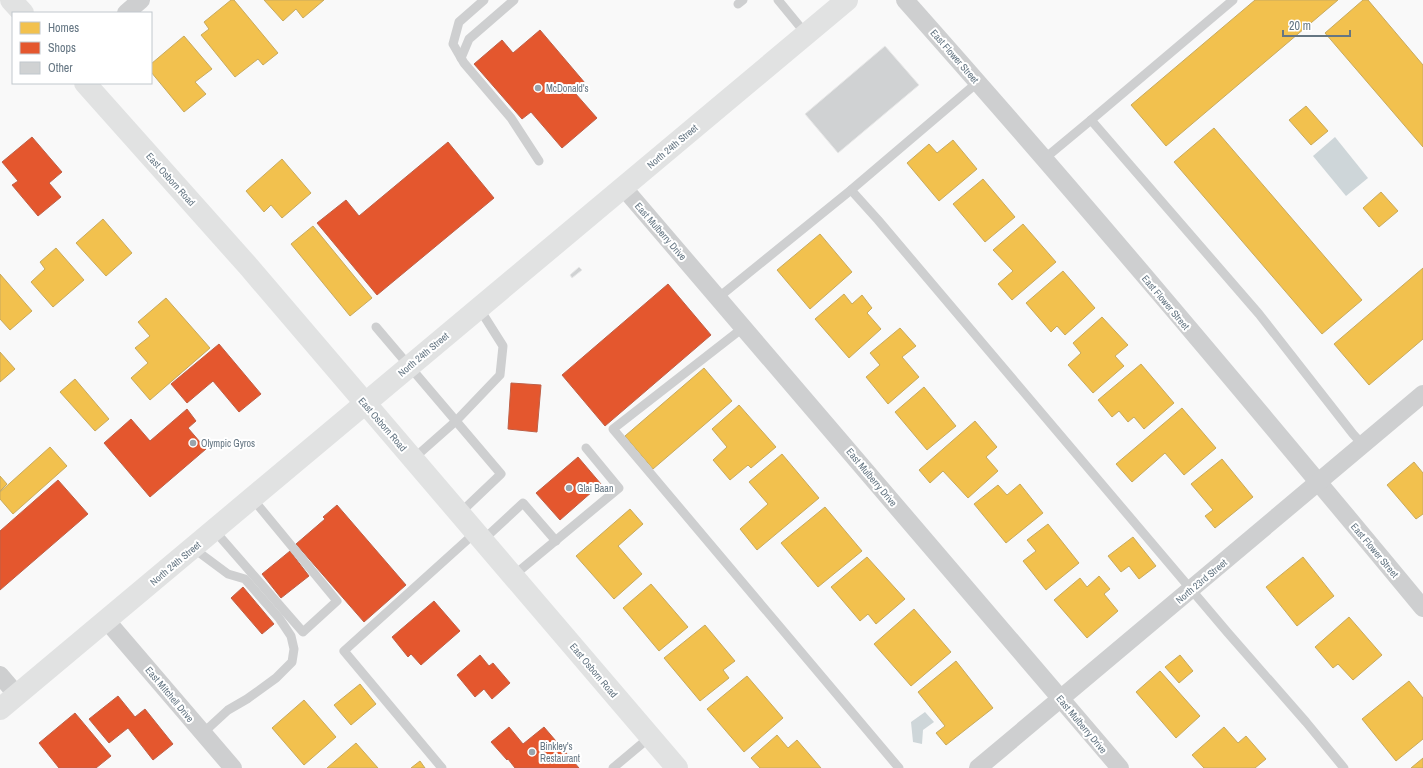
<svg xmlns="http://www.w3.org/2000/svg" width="1423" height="768" font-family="'Archivo Narrow',sans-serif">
<rect width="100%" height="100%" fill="#f9f9f9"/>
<g fill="#ced6d9">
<path d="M 1335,137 L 1368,178 L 1346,196 L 1313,156 Z"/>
<path d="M 925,712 L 934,722 L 923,730 L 922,744 L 913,742 L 911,722 Z"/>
</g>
<g fill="#f2c14e" stroke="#c8aa5e">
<path d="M 231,0 L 234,0 L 278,53 L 263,65 L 258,59 L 235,77 L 201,35 L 209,29 L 204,22 Z"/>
<path d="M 264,0 L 324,0 L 303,18 L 296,9 L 283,21 Z"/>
<path d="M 1255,0 L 1338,0 L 1166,146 L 1131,105 Z"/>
<path d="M 1363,0 L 1368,0 L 1423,65 L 1423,147 L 1325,33 Z"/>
<path d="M 184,36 L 212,69 L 195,82 L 206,94 L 184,112 L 151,72 L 151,64 Z"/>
<path d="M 1306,106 L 1328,131 L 1311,145 L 1289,120 Z"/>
<path d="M 1214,128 L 1362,300 L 1322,334 L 1174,162 Z"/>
<path d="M 953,140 L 977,169 L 939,201 L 907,163 L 929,144 L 937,153 Z"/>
<path d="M 282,159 L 311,193 L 282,218 L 271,205 L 264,212 L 246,191 Z"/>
<path d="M 983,179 L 1015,217 L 985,242 L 953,204 Z"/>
<path d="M 1381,192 L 1398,211 L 1379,227 L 1363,208 Z"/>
<path d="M 103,219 L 132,253 L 106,276 L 76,243 Z"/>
<path d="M 1023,224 L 1056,262 L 1012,300 L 998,284 L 1013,271 L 993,250 Z"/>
<path d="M 313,226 L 372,298 L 350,316 L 291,244 Z"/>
<path d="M 820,234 L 852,272 L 810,309 L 777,270 Z"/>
<path d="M 56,248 L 84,280 L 53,307 L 31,282 L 45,269 L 40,262 Z"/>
<path d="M 1423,268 L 1423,339 L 1369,385 L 1334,344 Z"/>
<path d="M 1063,271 L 1095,308 L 1065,335 L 1057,326 L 1051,332 L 1026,303 Z"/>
<path d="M 0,274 L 32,311 L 10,330 L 0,319 Z"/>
<path d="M 844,294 L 852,304 L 862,295 L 872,308 L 867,313 L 881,329 L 849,358 L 815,319 Z"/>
<path d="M 166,298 L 210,348 L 150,400 L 131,378 L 148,363 L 135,348 L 150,336 L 138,322 Z"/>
<path d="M 1102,317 L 1128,345 L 1115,356 L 1124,366 L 1093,393 L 1068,365 L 1081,353 L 1073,343 Z"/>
<path d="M 900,328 L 916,346 L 902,357 L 919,377 L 888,404 L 866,377 L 880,365 L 870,353 Z"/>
<path d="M 0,352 L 15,369 L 0,382 Z"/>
<path d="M 1141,364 L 1174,403 L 1144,429 L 1134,417 L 1128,422 L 1119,411 L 1112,417 L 1098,400 Z"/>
<path d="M 704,368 L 732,401 L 653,469 L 625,436 Z"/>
<path d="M 75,379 L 109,419 L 95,431 L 60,392 Z"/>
<path d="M 924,387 L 956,426 L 927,450 L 895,412 Z"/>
<path d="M 739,405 L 776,447 L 751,468 L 748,465 L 730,480 L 713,460 L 727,447 L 712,429 Z"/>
<path d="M 1182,408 L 1216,448 L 1184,475 L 1165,453 L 1132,482 L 1116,464 Z"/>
<path d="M 975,421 L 997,447 L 986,457 L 998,471 L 968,498 L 943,471 L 930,483 L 919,470 Z"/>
<path d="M 50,447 L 67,466 L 13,514 L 0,499 L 0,492 Z"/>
<path d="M 782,454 L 819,498 L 757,550 L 740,529 L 768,504 L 749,482 Z"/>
<path d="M 1222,459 L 1253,497 L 1215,528 L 1205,516 L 1213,510 L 1191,484 Z"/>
<path d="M 1414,462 L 1423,473 L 1423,514 L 1416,519 L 1387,485 Z"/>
<path d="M 0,476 L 7,484 L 0,491 Z"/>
<path d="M 1020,484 L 1043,513 L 1006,543 L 974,504 L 998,485 L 1007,495 Z"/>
<path d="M 825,507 L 862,551 L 818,587 L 781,543 Z"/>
<path d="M 630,509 L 643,524 L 618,546 L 642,574 L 614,599 L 576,556 Z"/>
<path d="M 1048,524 L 1079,563 L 1046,590 L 1023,561 L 1036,551 L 1027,540 Z"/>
<path d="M 1133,537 L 1156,566 L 1139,579 L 1129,566 L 1121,572 L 1108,556 Z"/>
<path d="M 867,557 L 905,599 L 876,624 L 868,614 L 860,621 L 831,587 Z"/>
<path d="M 1303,557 L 1334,596 L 1297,626 L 1266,587 Z"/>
<path d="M 1099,576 L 1110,589 L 1104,594 L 1118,611 L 1087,638 L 1054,600 L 1080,578 L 1087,587 Z"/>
<path d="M 651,584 L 688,627 L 659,651 L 623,608 Z"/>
<path d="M 914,609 L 951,652 L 911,686 L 874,644 Z"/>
<path d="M 1349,617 L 1382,655 L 1353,680 L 1338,664 L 1333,668 L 1315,647 Z"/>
<path d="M 705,625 L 735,661 L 723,670 L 729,678 L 700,701 L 664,658 Z"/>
<path d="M 1180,655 L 1193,671 L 1179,683 L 1165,667 Z"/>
<path d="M 956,661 L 993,708 L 946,745 L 936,733 L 945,726 L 918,692 Z"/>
<path d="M 1160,671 L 1200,716 L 1176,738 L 1136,692 Z"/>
<path d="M 747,676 L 783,718 L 744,752 L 707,709 Z"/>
<path d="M 1409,681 L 1423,698 L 1423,739 L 1396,761 L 1362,719 Z"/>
<path d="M 360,684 L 376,704 L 351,725 L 334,705 Z"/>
<path d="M 304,700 L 336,737 L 304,765 L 272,728 Z"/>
<path d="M 1224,727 L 1238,743 L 1246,736 L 1266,759 L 1255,768 L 1204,768 L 1192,755 Z"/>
<path d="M 777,735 L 788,748 L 797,740 L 821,768 L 760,768 L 751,758 Z"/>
<path d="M 356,743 L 378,768 L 327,768 Z"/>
<path d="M 1423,758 L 1423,768 L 1411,768 Z"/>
<path d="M 420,761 L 425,768 L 411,768 Z"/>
</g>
<g fill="#e4572e" stroke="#be6048">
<path d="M 540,30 L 585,83 L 575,93 L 597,118 L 562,148 L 531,112 L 522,119 L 474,64 L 502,40 L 513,53 Z"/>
<path d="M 32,137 L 62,172 L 49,183 L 61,197 L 38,216 L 12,185 L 18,181 L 2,162 Z"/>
<path d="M 448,142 L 494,198 L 377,295 L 317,223 L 346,200 L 359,216 Z"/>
<path d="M 668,284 L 711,335 L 605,426 L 562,375 Z"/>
<path d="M 219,344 L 261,394 L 239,412 L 213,381 L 187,403 L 171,384 Z"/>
<path d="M 511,383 L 541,385 L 537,432 L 508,429 Z"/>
<path d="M 187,409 L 196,421 L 188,428 L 206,449 L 150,497 L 104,443 L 131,419 L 150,441 Z"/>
<path d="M 578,457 L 601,484 L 560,520 L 536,493 Z"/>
<path d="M 58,480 L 88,514 L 0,590 L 0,531 Z"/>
<path d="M 337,505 L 406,585 L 364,622 L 296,544 L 325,519 L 323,517 Z"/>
<path d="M 290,551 L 309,576 L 281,598 L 262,574 Z"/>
<path d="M 243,587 L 274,624 L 262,634 L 231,598 Z"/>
<path d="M 434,601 L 460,631 L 421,665 L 411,654 L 408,657 L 392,637 Z"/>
<path d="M 480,655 L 489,666 L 493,663 L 510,683 L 492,699 L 484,689 L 475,697 L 457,675 Z"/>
<path d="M 118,696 L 135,717 L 145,709 L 173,744 L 153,760 L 128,728 L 109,743 L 89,719 Z"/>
<path d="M 75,713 L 111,756 L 96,768 L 59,768 L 39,743 Z"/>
<path d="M 509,727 L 523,744 L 544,727 L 579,768 L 515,768 L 508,759 L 507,760 L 491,742 Z"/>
</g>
<g fill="#d0d2d3" stroke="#e8e8e8">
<path d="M 885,46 L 919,85 L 838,153 L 805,114 Z"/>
<path d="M 579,267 L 582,270 L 572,278 L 570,275 Z"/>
</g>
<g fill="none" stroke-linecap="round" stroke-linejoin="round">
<g stroke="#cecfd0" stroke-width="9">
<path d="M 484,0 L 459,22 L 453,44 L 464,63 L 511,118 L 539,161"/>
<path d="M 778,0 L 806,34"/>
<path d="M 738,4 L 743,0"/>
<path d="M 461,58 L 469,39 L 514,0"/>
<path d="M 1091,120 L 1233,0"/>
<path d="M 1044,159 L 1091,120 L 1259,314 L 1353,434 L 1363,445"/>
<path d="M 851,190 L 878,220 L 1228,633 L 1306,722 L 1344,768"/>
<path d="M 719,297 L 851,190 L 978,82"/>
<path d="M 376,327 L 501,474 L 460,513"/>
<path d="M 744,327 L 613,429 L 899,768"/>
<path d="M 413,459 L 456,421 L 500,375 L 503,346 L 479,308"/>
<path d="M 214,530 L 303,632 L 337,601 L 252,498"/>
<path d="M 483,540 L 523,503 L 556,541"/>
<path d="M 193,548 L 228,574 L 245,579 L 279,618 L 291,636 L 294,649 L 292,662 L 276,678 L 247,699 L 228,710 L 203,733"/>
<path d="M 513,576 L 619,488 L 586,448"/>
<path d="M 442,768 L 344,651 L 476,532"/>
<path d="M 613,768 L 650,737"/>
</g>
<g stroke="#cecfd0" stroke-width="18">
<path d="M 905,0 C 1082,199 1253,403 1423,608"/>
<path d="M 126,13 L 141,0"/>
<path d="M 623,187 L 1120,768"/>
<path d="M 107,621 L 233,768"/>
<path d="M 0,675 L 17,695"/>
<path d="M 978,768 L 1423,394"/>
</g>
<g stroke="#e1e2e2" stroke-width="22">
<path d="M 11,0 L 23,13"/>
<path d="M 85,83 L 249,267 L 677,768"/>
<path d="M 0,709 L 847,0"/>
</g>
</g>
<g fill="#99a4ac" stroke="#fff" stroke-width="1.5">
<circle cx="538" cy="88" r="4"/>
<circle cx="193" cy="443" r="4"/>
<circle cx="569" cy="488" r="4"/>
<circle cx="532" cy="752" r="4"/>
</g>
<g text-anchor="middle" stroke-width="4" stroke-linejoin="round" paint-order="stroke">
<g font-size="10" fill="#657683" stroke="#fff">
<text transform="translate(955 56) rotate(49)" y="4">East Flower Street</text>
<text transform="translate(672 146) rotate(-40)" y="4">North 24th Street</text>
<text transform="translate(171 179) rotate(48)" y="4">East Osborn Road</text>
<text transform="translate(661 231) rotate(49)" y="4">East Mulberry Drive</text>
<text transform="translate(1166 302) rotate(50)" y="4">East Flower Street</text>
<text transform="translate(423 354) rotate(-40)" y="4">North 24th Street</text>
<text transform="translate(383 424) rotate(49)" y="4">East Osborn Road</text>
<text transform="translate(872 477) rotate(50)" y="4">East Mulberry Drive</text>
<text transform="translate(1375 550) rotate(50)" y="4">East Flower Street</text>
<text transform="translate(175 563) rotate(-40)" y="4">North 24th Street</text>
<text transform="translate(1201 581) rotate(-40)" y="4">North 23rd Street</text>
<text transform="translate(594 670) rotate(50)" y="4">East Osborn Road</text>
<text transform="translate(170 694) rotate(50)" y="4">East Mitchell Drive</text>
<text transform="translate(1082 724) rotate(50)" y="4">East Mulberry Drive</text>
</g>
<g font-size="10" fill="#657683" stroke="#fff" text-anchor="start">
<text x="546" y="92">McDonald's</text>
<text x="201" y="447">Olympic Gyros</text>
<text x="577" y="492">Glai Baan</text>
<text x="540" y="750">Binkley's<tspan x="540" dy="12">Restaurant</tspan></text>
</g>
</g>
<rect x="12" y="12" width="140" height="72" fill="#ffffff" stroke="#c1c8cd"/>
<rect x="20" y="22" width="20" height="12" fill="#f2c14e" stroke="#c1c8cd"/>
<text x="48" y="32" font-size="12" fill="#657683">Homes</text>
<rect x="20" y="42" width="20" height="12" fill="#e4572e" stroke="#c1c8cd"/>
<text x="48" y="52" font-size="12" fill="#657683">Shops</text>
<rect x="20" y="62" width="20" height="12" fill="#d0d2d3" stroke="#c1c8cd"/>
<text x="48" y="72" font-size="12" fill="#657683">Other</text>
<path d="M1283 30v6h67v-6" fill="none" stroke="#657683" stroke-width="2"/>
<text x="1289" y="30" font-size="12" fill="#657683" stroke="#ffffff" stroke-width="3" paint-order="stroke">20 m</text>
</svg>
